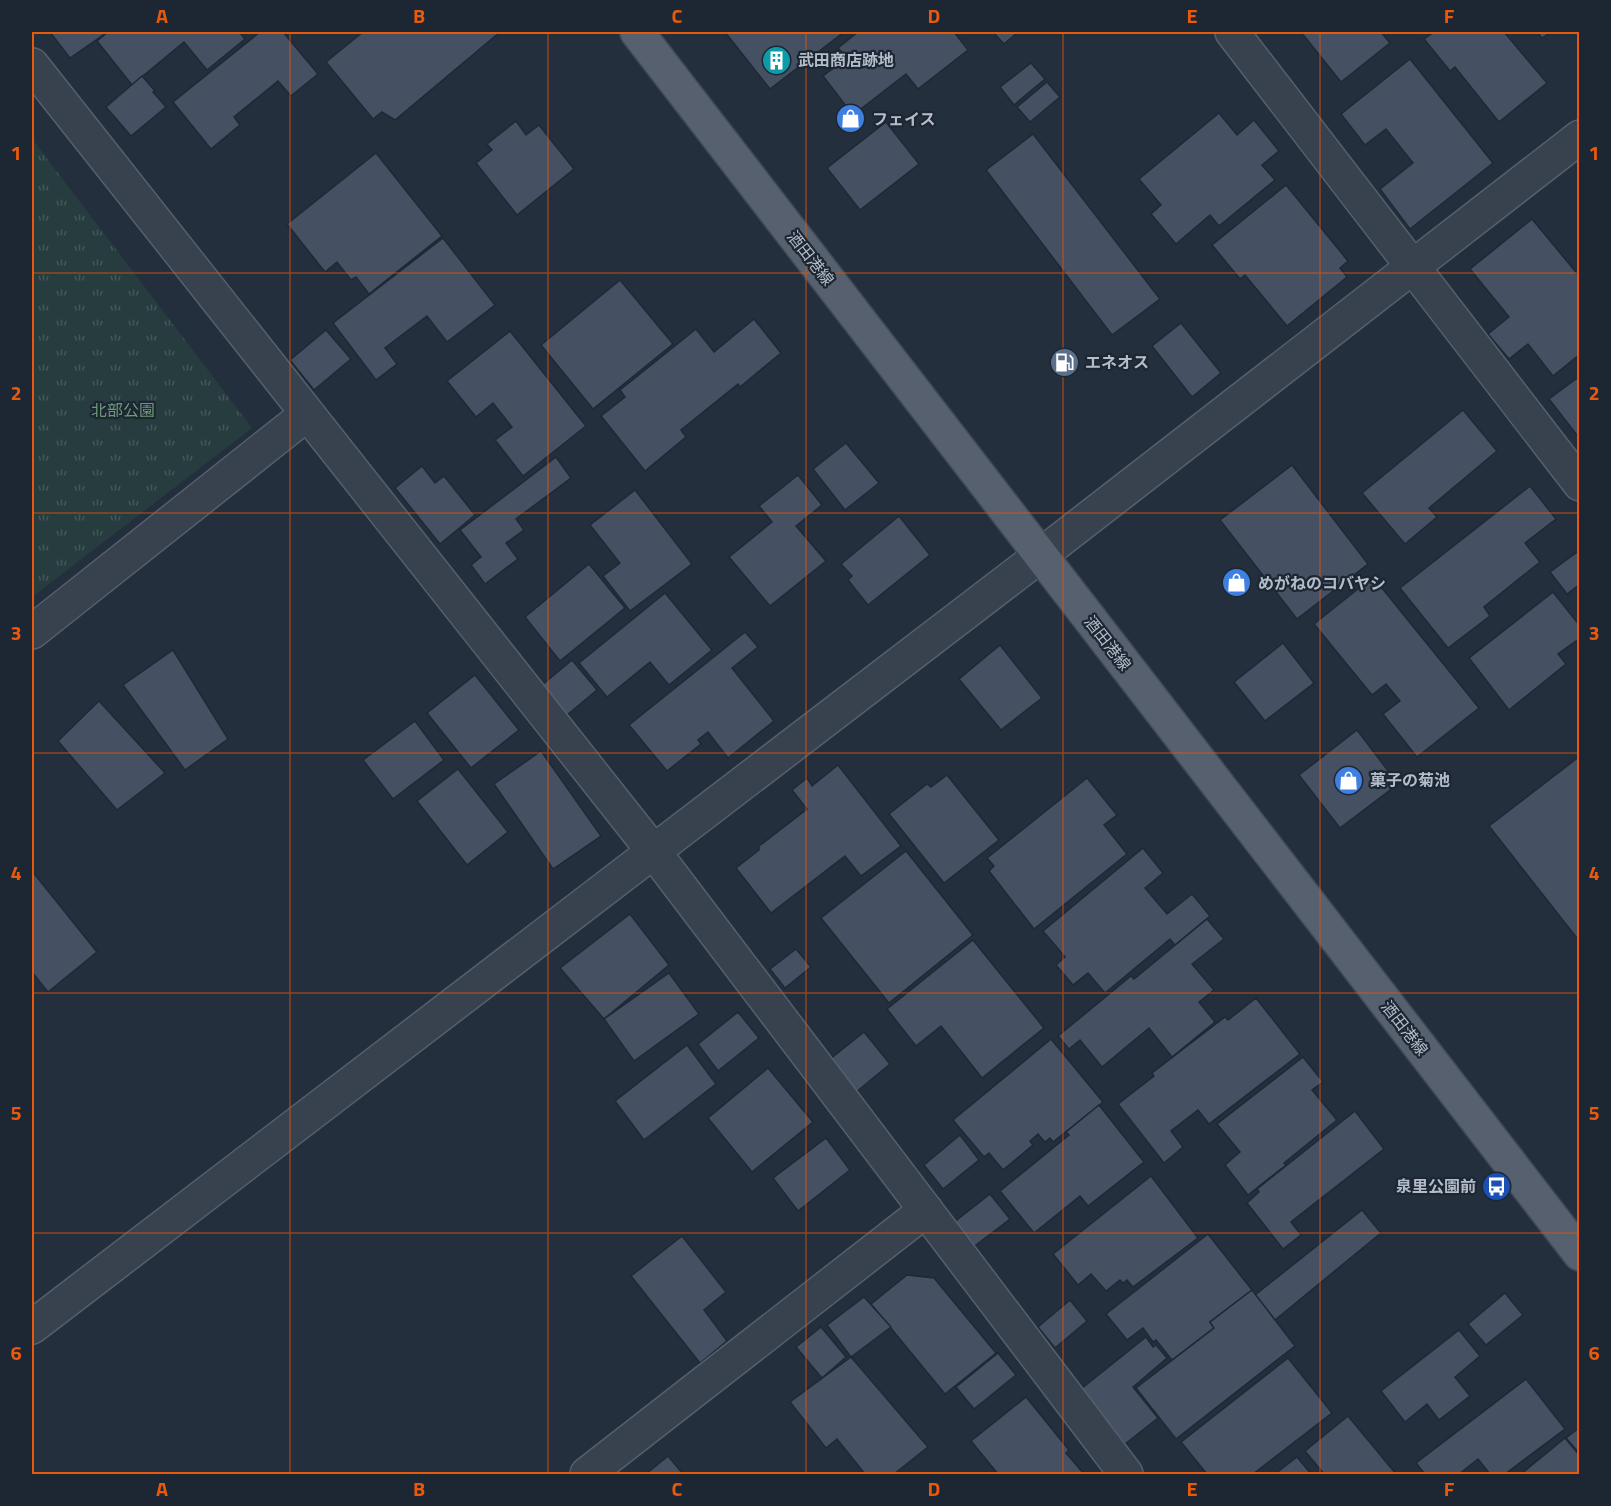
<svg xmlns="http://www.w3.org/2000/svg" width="1611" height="1506" font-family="'Titillium Web','Noto Sans JP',sans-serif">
<defs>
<pattern id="park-tufts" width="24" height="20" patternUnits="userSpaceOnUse" patternTransform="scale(1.5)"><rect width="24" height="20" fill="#263c3f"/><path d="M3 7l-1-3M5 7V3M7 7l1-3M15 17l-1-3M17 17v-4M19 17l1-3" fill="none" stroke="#435659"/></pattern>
</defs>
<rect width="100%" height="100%" fill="#242f3e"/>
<path fill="url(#park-tufts)" d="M 32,139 L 252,428 L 32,597 Z"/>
<g fill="#455162" stroke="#1f2835" stroke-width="1.5">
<path d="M 50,32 L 105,32 L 106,33 L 70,58 Z"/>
<path d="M 108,32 L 242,32 L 240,33 L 245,39 L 207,70 L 184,42 L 132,85 L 97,41 Z"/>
<path d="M 260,32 L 283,32 L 318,74 L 291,96 L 278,81 L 234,117 L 240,125 L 211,149 L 173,102 Z"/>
<path d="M 363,32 L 500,32 L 395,120 L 382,112 L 373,119 L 326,62 Z"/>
<path d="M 725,32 L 844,32 L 770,89 Z"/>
<path d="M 858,32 L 954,32 L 968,50 L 918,89 L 906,74 L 853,115 L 823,76 L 847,58 L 838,48 Z"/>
<path d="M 993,32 L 1018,32 L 1004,44 Z"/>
<path d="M 1301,32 L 1381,32 L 1390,43 L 1341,82 Z"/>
<path d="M 1434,32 L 1504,32 L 1547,83 L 1499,122 L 1455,67 L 1450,71 L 1424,39 Z"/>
<path d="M 1537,32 L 1551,32 L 1542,38 Z"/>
<path d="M 1410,59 L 1493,163 L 1410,229 L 1380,189 L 1413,163 L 1386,129 L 1365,145 L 1341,114 Z"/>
<path d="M 1031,63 L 1045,79 L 1014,105 L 1000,87 Z"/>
<path d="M 142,76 L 155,91 L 153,92 L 166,107 L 131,136 L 106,107 Z"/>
<path d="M 1047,82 L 1060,97 L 1030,122 L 1017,107 Z"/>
<path d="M 1219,113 L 1237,135 L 1254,120 L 1279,151 L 1262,165 L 1275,180 L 1219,226 L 1210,215 L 1176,244 L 1151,214 L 1161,205 L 1139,179 Z"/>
<path d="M 516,121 L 526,135 L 539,125 L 574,169 L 517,215 L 476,163 L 492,150 L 487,144 Z"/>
<path d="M 886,122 L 919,164 L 860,210 L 827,168 Z"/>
<path d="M 1033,134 L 1160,299 L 1112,335 L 986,170 Z"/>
<path d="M 376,153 L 442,236 L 369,294 L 356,277 L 351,280 L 337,262 L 325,272 L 287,224 Z"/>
<path d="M 1286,185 L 1348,261 L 1340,268 L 1347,277 L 1287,326 L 1245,275 L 1240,279 L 1212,245 Z"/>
<path d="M 1532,219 L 1580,277 L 1580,354 L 1553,376 L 1528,344 L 1509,359 L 1488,334 L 1509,317 L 1470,269 Z"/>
<path d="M 443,238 L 495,305 L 447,342 L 427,316 L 385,348 L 397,364 L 376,380 L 333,323 Z"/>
<path d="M 620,280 L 673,344 L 593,409 L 541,345 Z"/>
<path d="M 754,319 L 781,353 L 740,387 L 738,384 L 681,430 L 686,437 L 645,471 L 601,416 L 625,397 L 620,390 L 696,329 L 714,352 Z"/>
<path d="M 1181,323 L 1221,373 L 1192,397 L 1152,346 Z"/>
<path d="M 326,330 L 351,359 L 314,390 L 290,360 Z"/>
<path d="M 510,331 L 586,426 L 523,476 L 495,440 L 512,427 L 493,403 L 476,417 L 447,381 Z"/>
<path d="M 1580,376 L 1580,439 L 1549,399 Z"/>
<path d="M 1463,410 L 1497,451 L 1429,508 L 1437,517 L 1405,544 L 1362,493 Z"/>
<path d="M 846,443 L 879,483 L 845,510 L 813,469 Z"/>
<path d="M 556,457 L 571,478 L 516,519 L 524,530 L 506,543 L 518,559 L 485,584 L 471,565 L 481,557 L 460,530 Z"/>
<path d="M 1292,465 L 1368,564 L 1297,619 L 1220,520 Z"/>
<path d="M 422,466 L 435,483 L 444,476 L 475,515 L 440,544 L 395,488 Z"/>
<path d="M 798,475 L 822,505 L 796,526 L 826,561 L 770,606 L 729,557 L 772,522 L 759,506 Z"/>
<path d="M 1530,486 L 1556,519 L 1525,543 L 1540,562 L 1484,607 L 1490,616 L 1448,648 L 1400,588 Z"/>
<path d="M 635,490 L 692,564 L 630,611 L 603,576 L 620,563 L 590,525 Z"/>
<path d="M 899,516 L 930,555 L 868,605 L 848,580 L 852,576 L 841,564 Z"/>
<path d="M 1580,550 L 1580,584 L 1567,594 L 1550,572 Z"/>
<path d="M 589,564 L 625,608 L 560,661 L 525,617 Z"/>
<path d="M 1373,577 L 1479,708 L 1417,757 L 1383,714 L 1400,701 L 1386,684 L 1372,695 L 1314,624 Z"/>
<path d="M 1553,592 L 1580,626 L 1580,638 L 1558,654 L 1566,664 L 1509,710 L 1469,658 Z"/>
<path d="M 665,593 L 712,650 L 669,685 L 650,662 L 607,697 L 579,663 Z"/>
<path d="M 745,632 L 758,647 L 732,668 L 774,721 L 728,758 L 708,732 L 698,740 L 701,744 L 667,771 L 629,725 Z"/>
<path d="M 1283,643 L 1314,683 L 1265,721 L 1234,682 Z"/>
<path d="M 1000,645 L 1042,698 L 1001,730 L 959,679 Z"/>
<path d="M 173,650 L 228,739 L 185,770 L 123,685 Z"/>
<path d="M 572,660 L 597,690 L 567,715 L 542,685 Z"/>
<path d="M 475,675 L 519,730 L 471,768 L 427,713 Z"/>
<path d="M 99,701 L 165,773 L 117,810 L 58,741 Z"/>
<path d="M 415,721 L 444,760 L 393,799 L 363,760 Z"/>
<path d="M 1357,730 L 1398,784 L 1340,828 L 1299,775 Z"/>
<path d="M 541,751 L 601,836 L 553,869 L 494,784 Z"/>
<path d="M 1580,756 L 1580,942 L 1489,826 Z"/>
<path d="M 838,765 L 901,846 L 861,876 L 845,856 L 771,913 L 736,868 L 759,850 L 759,846 L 807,809 L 792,790 L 807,778 L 812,786 Z"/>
<path d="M 458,769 L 508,832 L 467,865 L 417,801 Z"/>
<path d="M 947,775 L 999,840 L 944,883 L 889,814 L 927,784 L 931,787 Z"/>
<path d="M 1087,778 L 1117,815 L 1104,825 L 1127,854 L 1034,929 L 989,871 L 994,866 L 987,858 Z"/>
<path d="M 1143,848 L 1163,873 L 1145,888 L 1167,914 L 1192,894 L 1210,916 L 1175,945 L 1170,939 L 1105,993 L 1088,973 L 1073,985 L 1056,965 L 1065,957 L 1043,931 Z"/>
<path d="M 906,851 L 973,935 L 889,1003 L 821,918 Z"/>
<path d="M 32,871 L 97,952 L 48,992 L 32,972 Z"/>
<path d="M 630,914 L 669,965 L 604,1019 L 560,968 Z"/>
<path d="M 1207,919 L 1224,939 L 1192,964 L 1214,990 L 1199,1002 L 1215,1022 L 1172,1057 L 1149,1028 L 1102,1067 L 1080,1040 L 1069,1049 L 1058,1036 L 1131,976 L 1134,979 Z"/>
<path d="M 973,940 L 1044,1028 L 982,1078 L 941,1026 L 916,1046 L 887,1009 Z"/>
<path d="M 796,949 L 811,967 L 785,988 L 770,969 Z"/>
<path d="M 669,973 L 699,1014 L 634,1061 L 604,1019 Z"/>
<path d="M 1256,998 L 1300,1054 L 1209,1124 L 1198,1110 L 1171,1131 L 1183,1147 L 1164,1163 L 1118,1104 L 1154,1076 L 1152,1073 L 1225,1017 L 1228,1020 Z"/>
<path d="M 738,1012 L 759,1038 L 718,1071 L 698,1044 Z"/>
<path d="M 864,1032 L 890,1064 L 855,1093 L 829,1060 Z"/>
<path d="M 1051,1039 L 1103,1102 L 1053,1142 L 1050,1138 L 1045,1142 L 1038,1134 L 1030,1141 L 1033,1145 L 1003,1170 L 989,1153 L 984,1157 L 953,1120 Z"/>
<path d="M 687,1045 L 716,1084 L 644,1140 L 615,1101 Z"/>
<path d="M 1303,1057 L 1323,1082 L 1312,1090 L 1337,1120 L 1284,1163 L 1286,1165 L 1248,1195 L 1225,1165 L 1240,1152 L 1217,1124 Z"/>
<path d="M 768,1068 L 813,1122 L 752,1172 L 708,1118 Z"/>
<path d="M 1099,1105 L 1144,1162 L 1088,1206 L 1080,1196 L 1034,1233 L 1000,1191 L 1069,1135 L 1066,1132 Z"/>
<path d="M 1355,1111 L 1384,1149 L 1291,1222 L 1301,1235 L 1283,1249 L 1247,1203 L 1259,1192 L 1257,1189 Z"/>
<path d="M 960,1135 L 979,1160 L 943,1189 L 924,1165 Z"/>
<path d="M 826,1138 L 850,1170 L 798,1211 L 773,1178 Z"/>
<path d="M 1151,1176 L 1198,1238 L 1133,1287 L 1127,1280 L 1123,1283 L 1120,1280 L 1106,1291 L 1091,1274 L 1078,1285 L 1053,1254 Z"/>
<path d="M 990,1194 L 1010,1219 L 972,1248 L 953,1223 Z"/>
<path d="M 1362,1210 L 1381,1233 L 1275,1320 L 1255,1295 Z"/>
<path d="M 1208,1234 L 1252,1290 L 1210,1322 L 1214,1328 L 1172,1360 L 1156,1340 L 1153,1342 L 1143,1328 L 1127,1340 L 1106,1314 Z"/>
<path d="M 682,1236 L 726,1292 L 704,1310 L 727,1341 L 700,1363 L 631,1276 Z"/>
<path d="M 907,1275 L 934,1278 L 996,1353 L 945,1394 L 871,1304 Z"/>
<path d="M 1252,1290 L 1295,1346 L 1176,1439 L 1136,1388 L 1214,1328 L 1210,1322 Z"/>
<path d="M 1505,1293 L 1523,1315 L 1486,1345 L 1468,1324 Z"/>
<path d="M 864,1297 L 891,1327 L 851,1357 L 827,1325 Z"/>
<path d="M 1070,1300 L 1087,1321 L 1055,1348 L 1038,1327 Z"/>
<path d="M 821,1327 L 846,1357 L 822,1378 L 796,1347 Z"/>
<path d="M 1459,1330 L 1480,1356 L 1455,1377 L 1470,1396 L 1439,1420 L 1427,1404 L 1405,1422 L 1381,1391 Z"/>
<path d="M 1146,1337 L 1153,1347 L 1156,1345 L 1167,1358 L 1133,1387 L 1158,1418 L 1125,1444 L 1081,1389 Z"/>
<path d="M 998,1353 L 1016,1375 L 974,1409 L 956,1387 Z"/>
<path d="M 851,1357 L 928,1447 L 894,1474 L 865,1474 L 837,1439 L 826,1448 L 790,1402 Z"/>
<path d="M 1288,1358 L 1332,1413 L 1253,1474 L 1207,1474 L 1181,1442 Z"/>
<path d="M 1526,1379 L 1565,1429 L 1505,1474 L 1490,1474 L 1478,1459 L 1459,1474 L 1425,1474 L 1416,1463 Z"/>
<path d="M 1026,1397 L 1069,1450 L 1066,1453 L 1084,1474 L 998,1474 L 971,1441 Z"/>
<path d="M 1348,1416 L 1396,1474 L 1324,1474 L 1305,1451 Z"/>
<path d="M 1580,1427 L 1580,1454 L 1566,1438 Z"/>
<path d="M 1565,1438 L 1580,1456 L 1580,1474 L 1521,1474 Z"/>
<path d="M 668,1456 L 683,1474 L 646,1474 Z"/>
<path d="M 1297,1457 L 1311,1474 L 1275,1474 Z"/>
</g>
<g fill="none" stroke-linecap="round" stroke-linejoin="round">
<defs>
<g id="minor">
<path d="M 1232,32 L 1580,484"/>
<path d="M 32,65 L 654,852 L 1126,1474"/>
<path d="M 32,632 L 307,414"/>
<path d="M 32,1327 L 1041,555 L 1580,137"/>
<path d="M 587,1474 L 926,1210"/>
</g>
<path id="primary" d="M 637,32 L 1580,1254"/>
</defs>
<use href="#minor" stroke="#565f6c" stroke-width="36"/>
<use href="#primary" stroke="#414a57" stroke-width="36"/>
<use href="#minor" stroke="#38414e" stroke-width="33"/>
<use href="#primary" stroke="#56606e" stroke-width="33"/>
</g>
<path fill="none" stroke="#e8590c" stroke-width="1.5" stroke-opacity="0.55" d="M 290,32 L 290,1474M 548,32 L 548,1474M 806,32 L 806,1474M 1063,32 L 1063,1474M 1320,32 L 1320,1474M 32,273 L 1580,273M 32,513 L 1580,513M 32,753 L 1580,753M 32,993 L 1580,993M 32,1233 L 1580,1233"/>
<defs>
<symbol id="building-disc" viewBox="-11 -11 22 22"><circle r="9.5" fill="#0f9aa8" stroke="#1d2633"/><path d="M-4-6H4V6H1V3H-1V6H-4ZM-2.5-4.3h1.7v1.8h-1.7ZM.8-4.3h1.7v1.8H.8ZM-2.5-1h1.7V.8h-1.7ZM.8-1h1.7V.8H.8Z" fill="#fff"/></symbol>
<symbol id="shop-disc" viewBox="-11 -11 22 22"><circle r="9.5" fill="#3f7fe0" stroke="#1d2633"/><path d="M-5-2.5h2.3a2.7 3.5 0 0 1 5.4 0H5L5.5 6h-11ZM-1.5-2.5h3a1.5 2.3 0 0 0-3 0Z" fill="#fff"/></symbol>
<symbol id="fuel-disc" viewBox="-11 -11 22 22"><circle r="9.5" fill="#5c6f8a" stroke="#1d2633"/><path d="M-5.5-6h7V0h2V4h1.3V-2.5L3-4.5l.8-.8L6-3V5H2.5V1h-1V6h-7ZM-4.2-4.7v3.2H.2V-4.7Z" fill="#fff"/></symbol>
<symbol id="bus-disc" viewBox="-11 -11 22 22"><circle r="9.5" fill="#1a4fb4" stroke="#1d2633"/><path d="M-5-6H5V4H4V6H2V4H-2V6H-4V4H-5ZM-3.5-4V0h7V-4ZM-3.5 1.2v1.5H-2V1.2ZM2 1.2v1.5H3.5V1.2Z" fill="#fff"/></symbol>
</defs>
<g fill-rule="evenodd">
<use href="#building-disc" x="760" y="44" width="33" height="33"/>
<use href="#shop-disc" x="834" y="102" width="33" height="33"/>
<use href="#fuel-disc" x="1048" y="346" width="33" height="33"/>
<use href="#shop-disc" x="1220" y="566" width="33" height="33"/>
<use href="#shop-disc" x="1332" y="764" width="33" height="33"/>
<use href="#bus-disc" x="1480" y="1170" width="33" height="33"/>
</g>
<g text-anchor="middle" stroke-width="4.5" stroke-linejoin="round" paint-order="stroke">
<g font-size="16" font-weight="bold" fill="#b4bcc9" stroke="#1d2633" text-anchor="start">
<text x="798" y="66">武田商店跡地</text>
<text x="872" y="125">フェイス</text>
<text x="1085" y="368">エネオス</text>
<text x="1258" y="589">めがねのコバヤシ</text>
<text x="1370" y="786">菓子の菊池</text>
<text x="1476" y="1192" text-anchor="end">泉里公園前</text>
</g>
<g font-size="16" fill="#b4bcc9" stroke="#1d2633">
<text transform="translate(811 258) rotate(52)" y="6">酒田港線</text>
<text transform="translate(1108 643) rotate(52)" y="6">酒田港線</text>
<text transform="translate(1405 1028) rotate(52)" y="6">酒田港線</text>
</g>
<g font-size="16" fill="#6b9a76" stroke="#1d2633">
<text x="123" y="416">北部公園</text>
</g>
</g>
<rect width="1611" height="1506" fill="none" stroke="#1d2633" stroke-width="66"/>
<rect x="33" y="33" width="1545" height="1440" fill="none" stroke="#e8590c" stroke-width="2"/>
<g font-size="20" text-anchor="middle" font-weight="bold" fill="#e8590c">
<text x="162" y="23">A</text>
<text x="419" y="23">B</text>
<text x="677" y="23">C</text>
<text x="934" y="23">D</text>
<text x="1192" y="23">E</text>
<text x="1449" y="23">F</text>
<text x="16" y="160">1</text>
<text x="1594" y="160">1</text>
<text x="16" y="400">2</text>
<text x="1594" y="400">2</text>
<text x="16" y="640">3</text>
<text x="1594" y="640">3</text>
<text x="16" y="880">4</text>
<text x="1594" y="880">4</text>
<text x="16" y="1120">5</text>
<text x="1594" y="1120">5</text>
<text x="16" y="1360">6</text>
<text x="1594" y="1360">6</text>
<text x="162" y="1496">A</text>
<text x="419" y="1496">B</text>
<text x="677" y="1496">C</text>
<text x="934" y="1496">D</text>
<text x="1192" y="1496">E</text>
<text x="1449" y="1496">F</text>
</g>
</svg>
